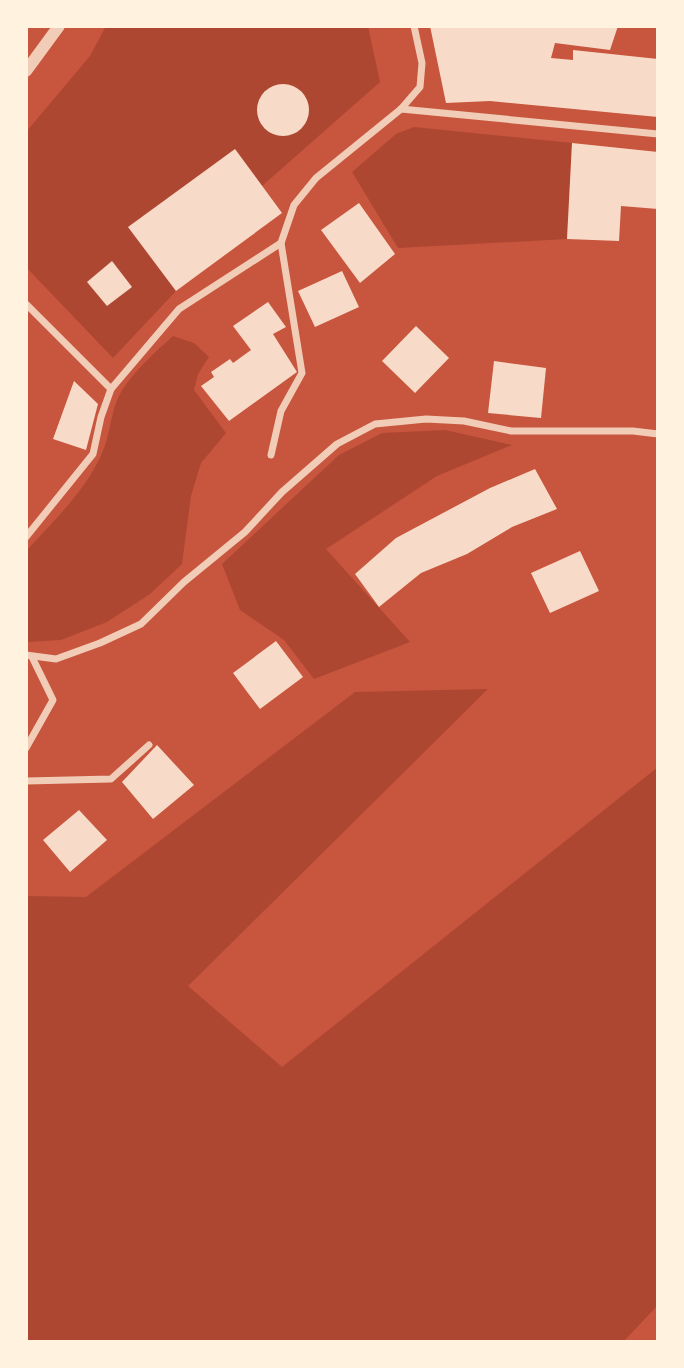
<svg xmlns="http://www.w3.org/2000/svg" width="684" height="1368" font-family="'Public Sans',sans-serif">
<rect width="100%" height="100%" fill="#c8553d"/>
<g fill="#ae4732">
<path d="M 106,26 L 368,26 L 380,82 L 262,186 L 235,149 L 129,228 L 176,291 L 113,358 L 26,267 L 26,132 L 90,56 Z"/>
<path d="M 414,127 L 572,143 L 567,239 L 398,248 L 352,172 L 396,134 Z"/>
<path d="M 173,336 L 194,343 L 209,357 L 198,374 L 194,390 L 226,433 L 201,463 L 191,496 L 182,564 L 150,594 L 107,622 L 61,640 L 26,642 L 26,551 C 52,523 87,489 102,453 C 111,434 110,411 121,392 C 134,371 155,352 173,336 Z"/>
<path d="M 445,430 L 512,445 L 437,476 L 326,549 L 410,642 L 314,679 L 284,640 L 240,610 L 222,564 L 339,455 L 382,433 Z"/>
<path d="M 488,689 L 188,986 L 282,1067 L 658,767 L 658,1305 L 623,1342 L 26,1342 L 26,896 L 86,897 L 355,692 Z"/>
</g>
<g fill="#f7dbc8">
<path d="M 430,26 L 618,26 L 610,50 L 555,43 L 551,58 L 573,60 L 573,50 L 658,59 L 658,117 L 490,101 L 446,103 Z"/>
<circle cx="283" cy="110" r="26"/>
<path d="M 572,143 L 658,152 L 658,209 L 621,206 L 619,241 L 567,239 Z"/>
<path d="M 235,149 L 282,213 L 176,291 L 128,227 Z"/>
<path d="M 359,203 L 395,254 L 360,283 L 321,230 Z"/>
<path d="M 112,261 L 132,287 L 107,306 L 87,282 Z"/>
<path d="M 342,271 L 359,307 L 315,327 L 298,291 Z"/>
<path d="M 268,302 L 286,327 L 273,334 L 297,372 L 229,421 L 201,386 L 214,377 L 211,372 L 230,359 L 233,363 L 251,350 L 233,326 Z"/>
<path d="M 416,326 L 449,358 L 415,393 L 382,361 Z"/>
<path d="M 494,361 L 546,368 L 541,418 L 488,413 Z"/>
<path d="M 74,381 L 98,404 L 86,450 L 53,439 Z"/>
<path d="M 535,469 L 557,509 L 512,527 L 467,554 L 421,573 L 379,607 L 355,574 L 396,538 L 490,488 Z"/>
<path d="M 580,551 L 599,591 L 550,613 L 531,573 Z"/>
<path d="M 276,641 L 303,677 L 260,709 L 233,673 Z"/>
<path d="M 157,745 L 194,785 L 153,819 L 122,782 Z"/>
<path d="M 79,810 L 107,840 L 70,872 L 43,840 Z"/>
</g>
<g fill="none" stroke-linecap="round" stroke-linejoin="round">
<g stroke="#f1ccb7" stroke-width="7">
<path d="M 401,109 L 658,134"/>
<path d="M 26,304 L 111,389"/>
<path d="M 271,455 L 281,411 L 302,373 L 281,243 L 294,205 L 316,178 L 401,109 L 420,87 L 422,63 L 414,26"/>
<path d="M 26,537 L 93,454 L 101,417 L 111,389 L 179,309 L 281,243"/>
<path d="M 26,655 L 56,659 L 100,643 L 141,624 L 184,582 L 245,532 L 282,492 L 337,444 L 375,424 L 426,419 L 464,421 L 511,431 L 633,431 L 658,434"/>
<path d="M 26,748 L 53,700 L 32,657"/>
<path d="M 26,781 L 111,779 L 149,745"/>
</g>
<path stroke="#f1ccb7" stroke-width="12" d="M 26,71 L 59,26"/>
</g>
<rect width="684" height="1368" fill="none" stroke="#fff3e0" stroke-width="56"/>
</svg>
